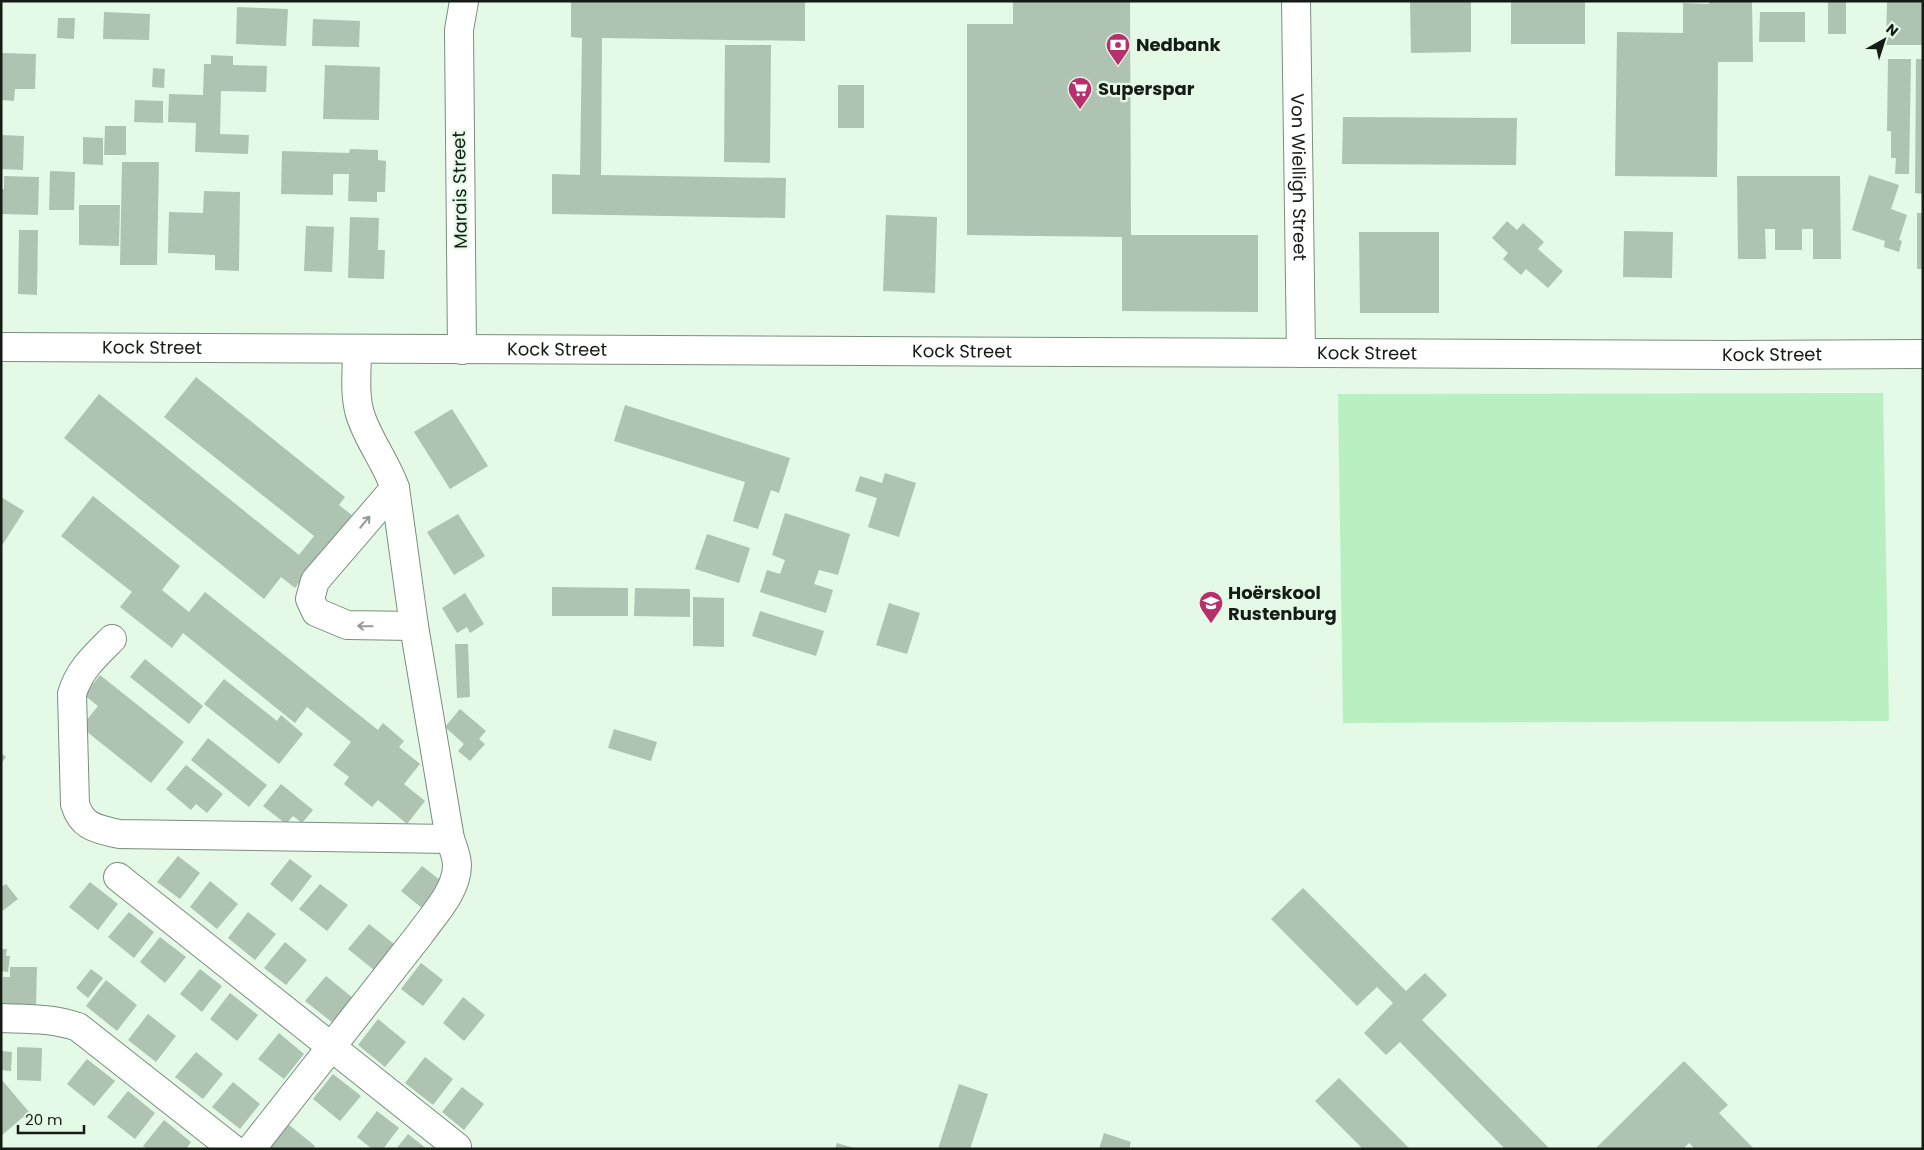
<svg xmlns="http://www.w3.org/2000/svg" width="1924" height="1150" font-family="Poppins,sans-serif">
<rect width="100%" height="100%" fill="#e4fae7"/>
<path fill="#b9f0c1" d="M 1883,393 L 1889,721 L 1343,723 L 1338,394 Z"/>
<g fill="#aec3b1">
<path d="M 571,1 L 805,1 L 805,41 L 602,38 L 601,175 L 786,178 L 785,218 L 552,214 L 552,174 L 580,175 L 582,38 L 571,37 Z"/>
<path d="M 1013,1 L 1130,1 L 1131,235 L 1258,235 L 1258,312 L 1122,311 L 1122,237 L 967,235 L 967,24 L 1013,24 Z"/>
<path d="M 1410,1 L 1471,1 L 1471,52 L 1411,53 Z"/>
<rect x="1511" y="1" width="74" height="43"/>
<path d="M 1709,1 L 1752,1 L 1753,62 L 1718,62 L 1717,177 L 1615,176 L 1617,32 L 1683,33 L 1683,3 L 1709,4 Z"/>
<rect x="1828" y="1" width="18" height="33"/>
<path d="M 1887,1 L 1923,1 L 1923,45 L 1886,45 Z"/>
<path d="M 237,7 L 288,9 L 286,46 L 236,44 Z"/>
<path d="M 104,12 L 150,14 L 149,40 L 103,39 Z"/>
<path d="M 1760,12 L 1805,12 L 1805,42 L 1759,42 Z"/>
<path d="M 58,18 L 75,18 L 74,39 L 57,38 Z"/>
<path d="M 313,19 L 360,21 L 359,47 L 312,46 Z"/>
<path d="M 725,45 L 771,45 L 770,163 L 724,162 Z"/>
<path d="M 1,53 L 36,54 L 35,89 L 15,89 L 14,101 L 1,100 Z"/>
<path d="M 211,55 L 233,56 L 233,65 L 267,66 L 266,92 L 221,91 L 220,134 L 249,135 L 248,154 L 195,152 L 196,123 L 168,122 L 169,94 L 203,95 L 204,64 L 211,64 Z"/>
<path d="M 1888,59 L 1911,59 L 1909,174 L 1895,174 L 1896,158 L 1891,158 L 1891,131 L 1887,131 Z"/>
<path d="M 1916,59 L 1923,59 L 1923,194 L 1915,193 Z"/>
<path d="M 325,65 L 380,67 L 379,120 L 323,119 Z"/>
<path d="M 153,68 L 165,69 L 164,88 L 152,87 Z"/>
<rect x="838" y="85" width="26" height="43"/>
<path d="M 135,100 L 163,101 L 163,123 L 134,122 Z"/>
<path d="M 1343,117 L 1517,118 L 1516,165 L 1342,164 Z"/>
<path d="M 105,126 L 126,126 L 126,155 L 104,155 Z"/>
<path d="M 1,135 L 24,136 L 23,170 L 1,169 Z"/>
<path d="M 83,137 L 103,138 L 103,165 L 83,164 Z"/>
<path d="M 350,149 L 378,150 L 378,160 L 386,161 L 385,192 L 377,192 L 377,202 L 348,201 L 349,174 L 333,174 L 333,195 L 281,194 L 282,151 L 349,153 Z"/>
<path d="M 122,162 L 159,162 L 157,265 L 120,265 Z"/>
<path d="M 50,171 L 75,172 L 74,210 L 49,210 Z"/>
<path d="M 1869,175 L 1899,185 L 1891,209 L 1907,215 L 1899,240 L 1902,241 L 1899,252 L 1884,247 L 1885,241 L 1852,230 Z"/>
<path d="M 4,176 L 39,177 L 38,215 L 1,214 L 1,189 L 4,189 Z"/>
<path d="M 1737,176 L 1840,176 L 1841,259 L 1813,259 L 1813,229 L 1802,229 L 1802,250 L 1775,250 L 1775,229 L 1765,229 L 1766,259 L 1738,259 Z"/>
<path d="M 204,191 L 240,192 L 239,271 L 215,270 L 215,255 L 168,253 L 169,212 L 203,213 Z"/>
<path d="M 79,205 L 120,205 L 119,246 L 79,245 Z"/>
<rect x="1917" y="213" width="6" height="56"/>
<path d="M 886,215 L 937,217 L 935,293 L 883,291 Z"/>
<path d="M 350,217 L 379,218 L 378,250 L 385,250 L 384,279 L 348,278 Z"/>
<path d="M 1507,221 L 1517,230 L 1523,223 L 1544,242 L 1538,249 L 1563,271 L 1548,288 L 1526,269 L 1521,275 L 1503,259 L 1508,253 L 1492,238 Z"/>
<path d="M 306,226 L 334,227 L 332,272 L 304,271 Z"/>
<path d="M 19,230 L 38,230 L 37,295 L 18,294 Z"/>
<path d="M 1624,231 L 1673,232 L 1672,278 L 1623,277 Z"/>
<path d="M 1359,232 L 1439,232 L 1439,313 L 1360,313 Z"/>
<path d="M 196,377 L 345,497 L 339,505 L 353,516 L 295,588 L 281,577 L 264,599 L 64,438 L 99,394 L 299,555 L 314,536 L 164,417 Z"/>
<path d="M 625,405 L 790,458 L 779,493 L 771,490 L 758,529 L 733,521 L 745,482 L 614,441 Z"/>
<path d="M 452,409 L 488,466 L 450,489 L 414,432 Z"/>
<path d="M 885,473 L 916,483 L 899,537 L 868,527 L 877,498 L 855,491 L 860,476 L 882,483 Z"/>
<path d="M 93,496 L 180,566 L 162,590 L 189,612 L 205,592 L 378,730 L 383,723 L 404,741 L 399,747 L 420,764 L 404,784 L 425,801 L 407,824 L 378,800 L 372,807 L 344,784 L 349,777 L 333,765 L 351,742 L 307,707 L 295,723 L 183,633 L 172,648 L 120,607 L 132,592 L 61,536 Z"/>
<path d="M 1,497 L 24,511 L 1,547 Z"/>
<path d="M 785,513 L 850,534 L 838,575 L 819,570 L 814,584 L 833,590 L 826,613 L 760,592 L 767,570 L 780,574 L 785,560 L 772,555 Z"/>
<path d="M 458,514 L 485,556 L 454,575 L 427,532 Z"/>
<path d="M 707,534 L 750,548 L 739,583 L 695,569 Z"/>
<path d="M 552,587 L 628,588 L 628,616 L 552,616 Z"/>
<path d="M 635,588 L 690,589 L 690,617 L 634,616 Z"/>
<path d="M 465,593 L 484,624 L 470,633 L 467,627 L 457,633 L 442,608 Z"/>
<path d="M 693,597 L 724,598 L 724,647 L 693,646 Z"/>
<path d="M 889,603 L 920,613 L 907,654 L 876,645 Z"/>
<path d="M 760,611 L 824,631 L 816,656 L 752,636 Z"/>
<path d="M 455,644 L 468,644 L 470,697 L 457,698 Z"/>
<path d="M 145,659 L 203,706 L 189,724 L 130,677 Z"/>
<path d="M 100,675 L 184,742 L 151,783 L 81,727 L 98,706 L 84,695 Z"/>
<path d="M 224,679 L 277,721 L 281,715 L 303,734 L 279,764 L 204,704 Z"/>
<path d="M 460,709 L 486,731 L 479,739 L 485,744 L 470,761 L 458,751 L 464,744 L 445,727 Z"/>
<path d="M 614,729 L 657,742 L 651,761 L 608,748 Z"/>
<path d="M 208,738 L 267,785 L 249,807 L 191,760 Z"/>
<path d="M 1,753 L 6,757 L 1,764 Z"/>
<path d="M 186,765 L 223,794 L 207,813 L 196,804 L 191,810 L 166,789 Z"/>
<path d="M 281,784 L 313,810 L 302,823 L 293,816 L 286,824 L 263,806 Z"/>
<path d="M 178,856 L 200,873 L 180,899 L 157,882 Z"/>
<path d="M 290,859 L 312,876 L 292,902 L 270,884 Z"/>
<path d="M 422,866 L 444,883 L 423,909 L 401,891 Z"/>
<path d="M 210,881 L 238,904 L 217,929 L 190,907 Z"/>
<path d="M 90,882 L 118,904 L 98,930 L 69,907 Z"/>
<path d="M 6,884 L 18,899 L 1,912 L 1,887 Z"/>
<path d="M 320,884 L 348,905 L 327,931 L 299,909 Z"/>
<path d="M 1303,888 L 1406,991 L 1425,973 L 1447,995 L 1422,1020 L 1550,1149 L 1505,1149 L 1400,1042 L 1386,1055 L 1364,1033 L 1393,1003 L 1377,987 L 1357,1006 L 1271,919 Z"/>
<path d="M 129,912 L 154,932 L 134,958 L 108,937 Z"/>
<path d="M 248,912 L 276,934 L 255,960 L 228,938 Z"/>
<path d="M 369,924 L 394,944 L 374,970 L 348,949 Z"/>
<path d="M 160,937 L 186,957 L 165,983 L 140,962 Z"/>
<path d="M 285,942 L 307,960 L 286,985 L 264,968 Z"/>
<path d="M 1,949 L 7,949 L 6,956 L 10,956 L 8,972 L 1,971 Z"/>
<path d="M 421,963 L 443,980 L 423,1006 L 401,989 Z"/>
<path d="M 10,967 L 37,967 L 36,1005 L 3,1004 L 3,977 L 10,977 Z"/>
<path d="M 91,969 L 103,978 L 88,998 L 76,988 Z"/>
<path d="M 200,969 L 222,986 L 202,1012 L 180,994 Z"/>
<path d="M 326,976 L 353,998 L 333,1023 L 305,1001 Z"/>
<path d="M 106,980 L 137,1005 L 117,1031 L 86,1006 Z"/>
<path d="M 230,993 L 258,1015 L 237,1041 L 210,1019 Z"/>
<path d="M 463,997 L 485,1015 L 464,1041 L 443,1023 Z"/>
<path d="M 148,1014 L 176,1036 L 156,1062 L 128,1040 Z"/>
<path d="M 378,1019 L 406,1042 L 385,1067 L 358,1045 Z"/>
<path d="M 279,1033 L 304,1054 L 284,1079 L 258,1059 Z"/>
<path d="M 17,1047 L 42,1048 L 41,1081 L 17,1080 Z"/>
<path d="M 1,1051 L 12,1052 L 11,1071 L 1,1070 Z"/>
<path d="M 196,1052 L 223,1074 L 203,1099 L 175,1077 Z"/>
<path d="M 425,1057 L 453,1079 L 433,1105 L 405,1083 Z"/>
<path d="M 87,1059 L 115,1081 L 94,1106 L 67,1084 Z"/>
<path d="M 1684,1061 L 1728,1105 L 1719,1113 L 1754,1149 L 1695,1149 L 1689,1143 L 1683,1149 L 1595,1149 Z"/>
<path d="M 333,1074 L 361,1096 L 340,1121 L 313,1099 Z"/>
<path d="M 1339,1078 L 1410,1149 L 1363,1149 L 1315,1101 Z"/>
<path d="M 1,1079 L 29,1112 L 1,1136 Z"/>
<path d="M 233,1082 L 260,1104 L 240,1129 L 212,1107 Z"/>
<path d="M 959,1084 L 988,1094 L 970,1149 L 938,1149 Z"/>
<path d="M 462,1087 L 484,1104 L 464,1130 L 442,1112 Z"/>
<path d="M 128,1091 L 155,1113 L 135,1139 L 107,1117 Z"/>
<path d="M 377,1111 L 399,1128 L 383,1149 L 372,1149 L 357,1137 Z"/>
<path d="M 164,1120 L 191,1142 L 186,1149 L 147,1149 L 143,1146 Z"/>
<path d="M 288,1124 L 315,1146 L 313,1149 L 268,1149 Z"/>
<path d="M 1104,1133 L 1131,1142 L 1129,1149 L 1099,1149 Z"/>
<path d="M 408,1134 L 427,1149 L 396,1149 Z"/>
<path d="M 837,1143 L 854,1148 L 854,1149 L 835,1149 Z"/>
</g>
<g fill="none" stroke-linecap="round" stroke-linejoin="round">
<defs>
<g id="minor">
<path id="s1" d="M 1296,1 L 1301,353"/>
<path id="s2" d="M 1,347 L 1732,355 L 1923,354"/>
<path d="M 462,350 L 459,30 L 464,1"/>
<path d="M 395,488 L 315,581 L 310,599 L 316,612 L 347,625 L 414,626"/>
<path d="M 112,639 C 94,657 79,670 72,694 L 75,804 C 82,828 98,829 119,834 L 450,839"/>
<path d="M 118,877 L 457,1147"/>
<path d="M 1,1018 C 28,1019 53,1018 78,1027 L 233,1149"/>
<path d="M 251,1149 L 420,934 C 434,914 457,891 457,865 C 457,857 453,847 450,839 L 414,626 L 395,488 C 386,462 368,440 360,414 C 354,394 357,371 357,349"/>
</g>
</defs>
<use href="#minor" stroke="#7a8e7d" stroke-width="30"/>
<use href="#minor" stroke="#fff" stroke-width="28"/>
</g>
<defs><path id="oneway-shaft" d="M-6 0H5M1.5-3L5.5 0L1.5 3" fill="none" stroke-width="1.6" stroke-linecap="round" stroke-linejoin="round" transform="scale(1.25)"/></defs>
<g stroke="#969996">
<use href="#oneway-shaft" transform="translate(365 522) rotate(-50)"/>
<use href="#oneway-shaft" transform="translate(365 626) rotate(-179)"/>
</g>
<defs>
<symbol id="bank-pin" viewBox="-11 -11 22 30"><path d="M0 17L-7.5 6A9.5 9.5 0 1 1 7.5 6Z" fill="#b92f6b" stroke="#e4fae7"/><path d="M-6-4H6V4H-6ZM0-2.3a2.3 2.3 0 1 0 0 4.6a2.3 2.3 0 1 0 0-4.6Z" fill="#fff"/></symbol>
<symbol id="supermarket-pin" viewBox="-11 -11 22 30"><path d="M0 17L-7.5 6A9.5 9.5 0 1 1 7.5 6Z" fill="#b92f6b" stroke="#e4fae7"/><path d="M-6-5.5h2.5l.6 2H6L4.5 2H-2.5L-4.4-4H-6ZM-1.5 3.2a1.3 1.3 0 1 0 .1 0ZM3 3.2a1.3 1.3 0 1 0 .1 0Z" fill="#fff"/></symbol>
<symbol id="university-pin" viewBox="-11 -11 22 30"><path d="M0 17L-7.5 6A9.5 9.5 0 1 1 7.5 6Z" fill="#b92f6b" stroke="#e4fae7"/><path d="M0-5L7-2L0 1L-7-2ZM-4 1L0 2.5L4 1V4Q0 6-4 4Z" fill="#fff"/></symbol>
</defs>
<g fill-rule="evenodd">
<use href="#bank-pin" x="1104" y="31" width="28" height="38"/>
<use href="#supermarket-pin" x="1066" y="75" width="28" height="38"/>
<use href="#university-pin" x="1197" y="589" width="28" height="38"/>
</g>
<g text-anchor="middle" stroke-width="4.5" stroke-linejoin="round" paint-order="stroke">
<g font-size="18" font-weight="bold" fill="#151c16" stroke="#e4fae7" text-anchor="start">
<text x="1136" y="51">Nedbank</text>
<text x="1098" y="95">Superspar</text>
<text x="1228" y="599">Hoërskool<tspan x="1228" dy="21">Rustenburg</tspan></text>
</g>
<g font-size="18" fill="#151c16" stroke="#e4fae7">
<text dy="6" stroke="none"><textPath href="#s1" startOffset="176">Von Wielligh Street</textPath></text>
<text transform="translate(460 190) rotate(-91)" y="6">Marais Street</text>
<text dy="6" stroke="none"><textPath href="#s2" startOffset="151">Kock Street</textPath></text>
<text dy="6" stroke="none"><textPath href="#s2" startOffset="556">Kock Street</textPath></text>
<text dy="6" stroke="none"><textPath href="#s2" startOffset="961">Kock Street</textPath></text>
<text dy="6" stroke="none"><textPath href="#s2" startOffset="1366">Kock Street</textPath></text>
<text dy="6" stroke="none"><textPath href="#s2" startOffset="1771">Kock Street</textPath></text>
</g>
</g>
<rect width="1924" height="1150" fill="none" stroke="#151c16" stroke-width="5"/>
<g transform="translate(1884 40) rotate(39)" stroke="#e4fae7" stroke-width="4" paint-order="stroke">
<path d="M0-4L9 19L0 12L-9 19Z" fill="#151c16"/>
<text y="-8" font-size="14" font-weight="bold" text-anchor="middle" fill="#151c16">N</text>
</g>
<path d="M18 1125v8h66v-8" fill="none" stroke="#151c16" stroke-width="2.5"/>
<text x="25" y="1125" font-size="15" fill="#151c16" stroke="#e4fae7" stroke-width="4" paint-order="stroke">20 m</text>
</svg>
